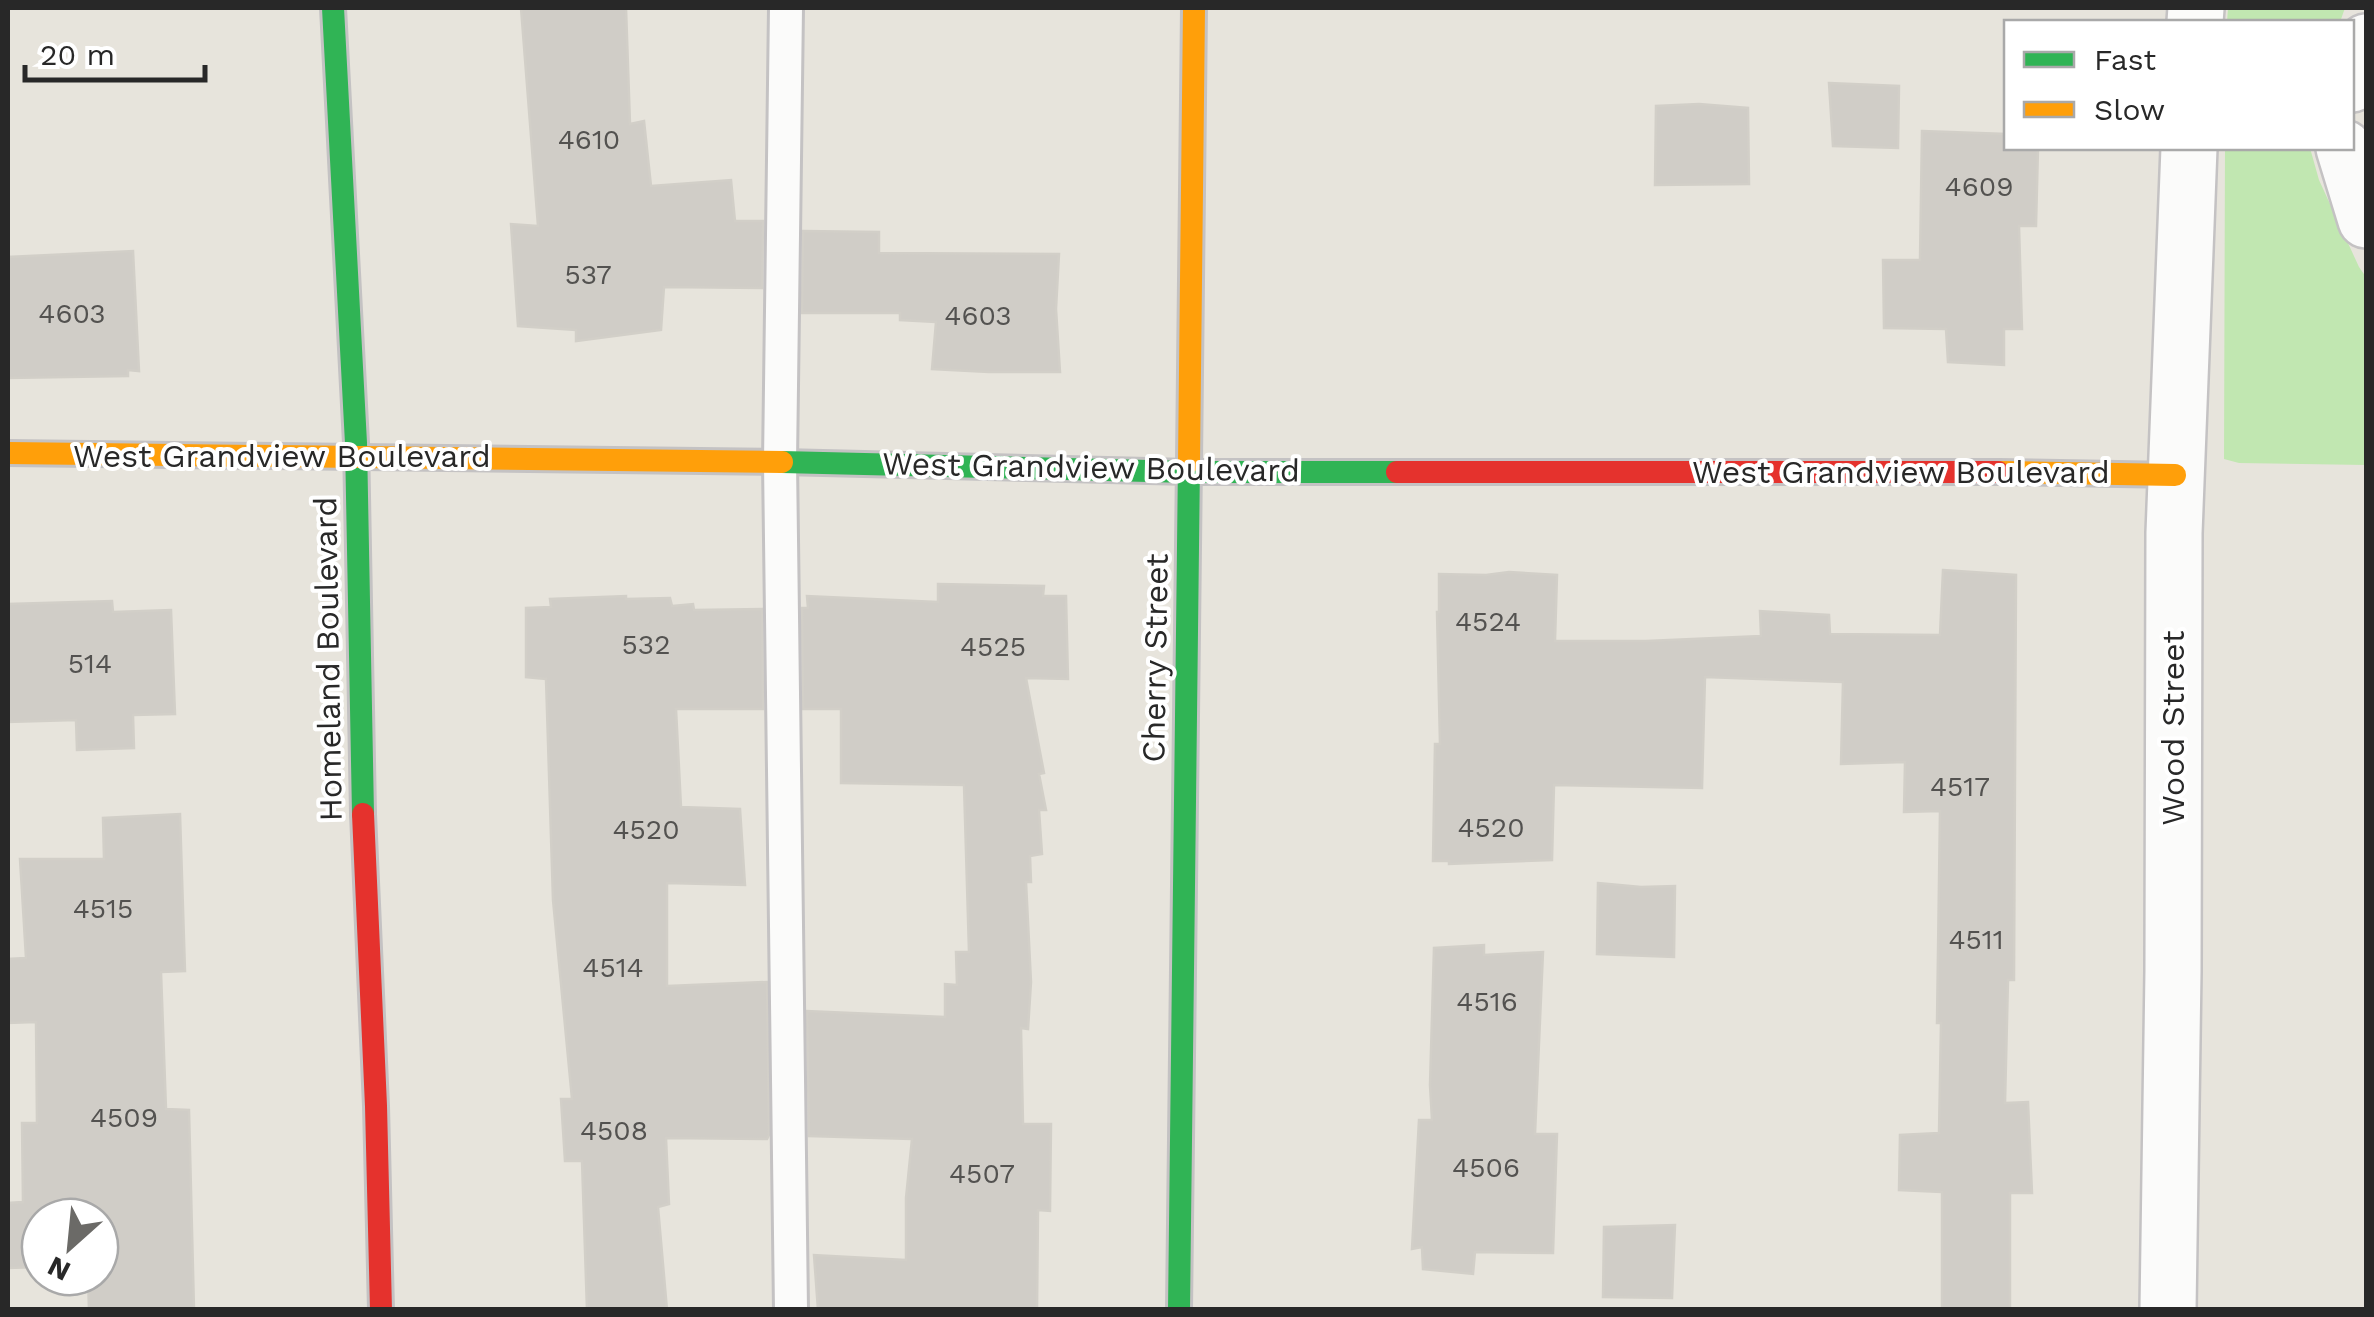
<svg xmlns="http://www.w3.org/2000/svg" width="2374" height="1317" font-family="'Work Sans',sans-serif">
<rect width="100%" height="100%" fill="#e7e4dc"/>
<g fill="#c1e7b1">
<path d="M 2228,8 L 2345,8 L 2340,22 L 2227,22 Z"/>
<path d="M 2225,148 L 2310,148 L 2319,180 L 2359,267 L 2366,277 L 2366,465 L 2239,463 L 2224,459 Z"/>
</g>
<g fill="#d0cdc7" stroke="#d2cfc8" stroke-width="2.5">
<path d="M 521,8 L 626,8 L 630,124 L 644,121 L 651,186 L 731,180 L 735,221 L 763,221 L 762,288 L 664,287 L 661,330 L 576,341 L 576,330 L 518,326 L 511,224 L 538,226 Z"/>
<path d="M 1829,83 L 1899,86 L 1898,148 L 1833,146 Z"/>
<path d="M 1699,104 L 1748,108 L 1749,184 L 1655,185 L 1656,106 Z"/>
<path d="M 1922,131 L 2006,134 L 2006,148 L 2038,148 L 2036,226 L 2019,226 L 2022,329 L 2004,329 L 2004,365 L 1948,362 L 1946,329 L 1884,328 L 1883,260 L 1920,260 Z"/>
<path d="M 803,231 L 879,232 L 879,253 L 1059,254 L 1056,309 L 1060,372 L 989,372 L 932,369 L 936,322 L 900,320 L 900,313 L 802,313 Z"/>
<path d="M 133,251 L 139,371 L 128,370 L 128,376 L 8,378 L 8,257 Z"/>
<path d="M 1943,570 L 2016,575 L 2014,980 L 2008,980 L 2005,1103 L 2028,1102 L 2032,1193 L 2010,1193 L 2010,1310 L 1942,1310 L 1942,1192 L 1899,1190 L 1900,1135 L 1939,1133 L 1941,1023 L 1937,1023 L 1940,811 L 1904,812 L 1905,762 L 1841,764 L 1843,682 L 1705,677 L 1702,788 L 1554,785 L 1552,860 L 1449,864 L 1449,861 L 1433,861 L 1435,744 L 1440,744 L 1437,612 L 1439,612 L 1439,574 L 1486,575 L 1509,572 L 1557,575 L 1555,641 L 1646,641 L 1761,636 L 1760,611 L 1829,615 L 1830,634 L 1940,635 Z"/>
<path d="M 938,584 L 1044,586 L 1043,596 L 1066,596 L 1068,679 L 1026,678 L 1044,773 L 1039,774 L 1046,810 L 1039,810 L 1042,854 L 1030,856 L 1031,882 L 1026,882 L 1031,982 L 1028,1029 L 1021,1028 L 1023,1124 L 1051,1124 L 1050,1211 L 1038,1210 L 1037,1310 L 818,1310 L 814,1255 L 906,1260 L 906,1198 L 912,1139 L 809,1136 L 807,1011 L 945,1017 L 945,984 L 957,985 L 956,952 L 969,952 L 964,785 L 841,783 L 841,709 L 803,709 L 802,608 L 808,608 L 807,596 L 938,602 Z"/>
<path d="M 626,596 L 626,599 L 670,598 L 672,606 L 693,604 L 694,610 L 762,609 L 763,709 L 676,709 L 681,807 L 740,809 L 745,885 L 667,883 L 667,986 L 767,982 L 769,1135 L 767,1139 L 666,1138 L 669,1204 L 658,1207 L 667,1310 L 587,1310 L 582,1161 L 565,1161 L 561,1099 L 572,1099 L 553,900 L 546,679 L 526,677 L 526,608 L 551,607 L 550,599 Z"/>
<path d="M 112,601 L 113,612 L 171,610 L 175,714 L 133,715 L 134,748 L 77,750 L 76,720 L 8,722 L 8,604 Z"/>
<path d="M 180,814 L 185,971 L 161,972 L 166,1109 L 189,1110 L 194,1310 L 89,1310 L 88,1277 L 100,1277 L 100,1217 L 40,1217 L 40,1267 L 8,1268 L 8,1203 L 23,1202 L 22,1123 L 37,1123 L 36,1022 L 8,1023 L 8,959 L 26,958 L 20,859 L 104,859 L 103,818 Z"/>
<path d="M 1598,883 L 1641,887 L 1675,886 L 1674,957 L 1597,954 Z"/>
<path d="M 1484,945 L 1484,955 L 1543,952 L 1535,1134 L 1557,1134 L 1553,1253 L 1475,1252 L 1473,1274 L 1423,1269 L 1422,1247 L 1412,1249 L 1419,1120 L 1432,1120 L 1430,1085 L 1434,948 Z"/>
<path d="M 1675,1225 L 1672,1298 L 1603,1297 L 1604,1227 Z"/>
</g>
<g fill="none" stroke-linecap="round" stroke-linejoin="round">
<defs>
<path id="lane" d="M 786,8 L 780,462 L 791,1310"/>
<g id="street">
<path d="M 2195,22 L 2196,8"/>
<path d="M 2352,84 L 2366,42"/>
<path d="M 2344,148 L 2366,220"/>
<path d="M 2168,1310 L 2173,971 L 2174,533 L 2189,148"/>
</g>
<g id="fast">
<path d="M 333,8 L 356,443 L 363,814"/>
<path d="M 782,462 L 1189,472 L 1397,472"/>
<path d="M 1179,1310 L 1189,462"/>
</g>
<g id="slow">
<path d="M 8,453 L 782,462"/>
<path d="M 1189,462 L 1194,8"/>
<path d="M 1998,472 L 2175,475"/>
</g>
<g id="jam">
<path d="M 1397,472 L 1998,472"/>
<path d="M 363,814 L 376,1106 L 381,1310"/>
</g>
</defs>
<use href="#lane" stroke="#c4c2c3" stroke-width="38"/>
<use href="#street" stroke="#c4c2c3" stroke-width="60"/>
<use href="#fast" stroke="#c4c2c3" stroke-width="28"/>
<use href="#slow" stroke="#c4c2c3" stroke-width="28"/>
<use href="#jam" stroke="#c4c2c3" stroke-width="28"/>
<use href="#lane" stroke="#fbfbfa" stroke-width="32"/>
<use href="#street" stroke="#fbfbfa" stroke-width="55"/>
<use href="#fast" stroke="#30b455" stroke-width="22"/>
<use href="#slow" stroke="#ff9f0a" stroke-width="22"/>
<use href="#jam" stroke="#e5322d" stroke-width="22"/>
</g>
<g text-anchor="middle" stroke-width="8" stroke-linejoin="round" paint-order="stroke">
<g font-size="28" fill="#535250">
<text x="589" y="149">4610</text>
<text x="1979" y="196">4609</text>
<text x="588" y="284">537</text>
<text x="72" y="323">4603</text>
<text x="978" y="325">4603</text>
<text x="1488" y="631">4524</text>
<text x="646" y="654">532</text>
<text x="993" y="656">4525</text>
<text x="90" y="673">514</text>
<text x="1960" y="796">4517</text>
<text x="1491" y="837">4520</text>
<text x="646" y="839">4520</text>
<text x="103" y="918">4515</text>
<text x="1976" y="949">4511</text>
<text x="613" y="977">4514</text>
<text x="1487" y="1011">4516</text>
<text x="124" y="1127">4509</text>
<text x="614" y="1140">4508</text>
<text x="1486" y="1177">4506</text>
<text x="982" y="1183">4507</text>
</g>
<g font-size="32" fill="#282828" stroke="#fff">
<text x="282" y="467">West Grandview Boulevard</text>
<text transform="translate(1091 467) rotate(1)" y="11">West Grandview Boulevard</text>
<text x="1901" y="483">West Grandview Boulevard</text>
<text transform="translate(1155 658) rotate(-89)" y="11">Cherry Street</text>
<text transform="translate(328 659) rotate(-91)" y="11">Homeland Boulevard</text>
<text transform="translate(2173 728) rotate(-90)" y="11">Wood Street</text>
</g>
</g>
<rect width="2374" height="1317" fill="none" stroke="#282828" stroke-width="20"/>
<rect x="2004" y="20" width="350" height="130" fill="#ffffff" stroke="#a9a9a9" stroke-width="2.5"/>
<rect x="2024" y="52" width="50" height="15" fill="#30b455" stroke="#a9a9a9" stroke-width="2.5"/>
<text x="2094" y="70" font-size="30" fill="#282828">Fast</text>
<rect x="2024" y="102" width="50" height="15" fill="#ff9f0a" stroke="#a9a9a9" stroke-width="2.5"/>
<text x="2094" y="120" font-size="30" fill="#282828">Slow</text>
<g transform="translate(70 1247) rotate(207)"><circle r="48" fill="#ffffff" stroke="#a9a9a9" stroke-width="2.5"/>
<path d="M0-8L18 38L0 25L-18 38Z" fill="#6b6a67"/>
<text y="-15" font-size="28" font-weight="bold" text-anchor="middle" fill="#282828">N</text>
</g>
<path d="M25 65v15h180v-15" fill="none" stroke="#282828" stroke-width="5"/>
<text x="40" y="65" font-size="30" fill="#282828" stroke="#ffffff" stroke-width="8" paint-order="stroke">20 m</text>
</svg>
